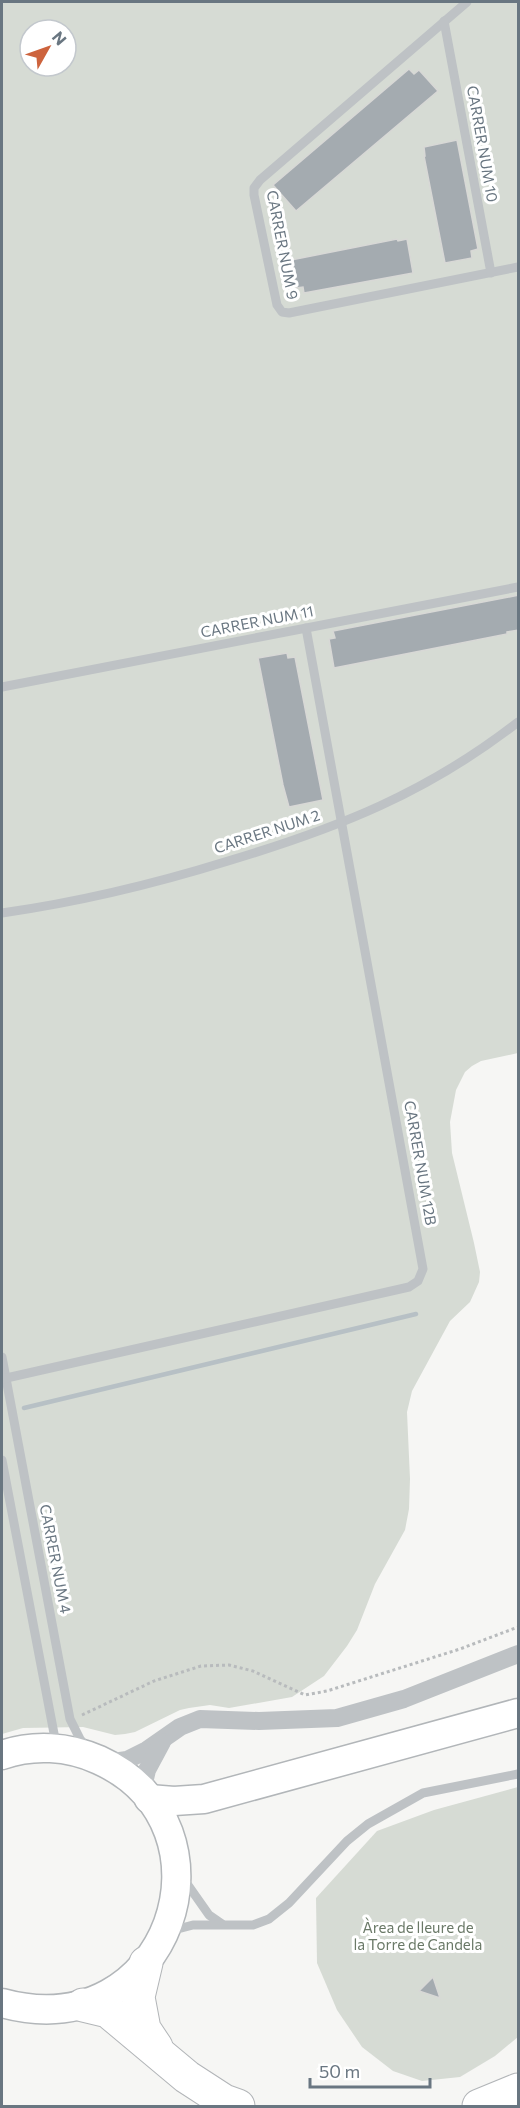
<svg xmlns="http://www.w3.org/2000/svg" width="520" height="2108" font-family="Commissioner,sans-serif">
<rect width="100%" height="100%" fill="#f6f6f4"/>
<g fill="#d6dbd4" fill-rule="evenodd">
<path d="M 2,2 L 518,2 L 518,1053 L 481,1061 L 472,1066 L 465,1072 L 456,1090 L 450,1122 L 452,1153 L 474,1243 L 480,1272 L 479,1282 L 470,1302 L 450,1321 L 412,1391 L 407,1412 L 410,1479 L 409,1509 L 405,1530 L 375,1584 L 357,1630 L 347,1646 L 324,1676 L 292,1697 L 229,1708 L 210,1705 L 189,1708 L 180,1710 L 135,1732 L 125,1734 L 115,1735 L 83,1727 L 23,1728 L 2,1734 ZM 30,30 L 66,30 L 66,66 L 30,66 Z"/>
<path d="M 518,1787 L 518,2037 L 495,2056 L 460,2077 L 422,2081 L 393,2071 L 362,2047 L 337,2010 L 317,1963 L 316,1898 L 377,1831 L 434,1810 Z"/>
</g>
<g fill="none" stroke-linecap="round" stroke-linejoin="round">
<path stroke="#b7c0c5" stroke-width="4.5" d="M 24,1408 L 416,1314"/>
</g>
<g fill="#a4abb0" stroke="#d8d8d6" stroke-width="1.5">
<path d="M 409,69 L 414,74 L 419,70 L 438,91 L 296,211 L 273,185 Z"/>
<path d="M 457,140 L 478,249 L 471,251 L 472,258 L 445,263 L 424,156 L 425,156 L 424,147 Z"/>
<path d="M 397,239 L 398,241 L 407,239 L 413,273 L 304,293 L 303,287 L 296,288 L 291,260 Z"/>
<path d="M 519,595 L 519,630 L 507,632 L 507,634 L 334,668 L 329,639 L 335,638 L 333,631 Z"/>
<path d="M 287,653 L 288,658 L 295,657 L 323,800 L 289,807 L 283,785 L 258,658 Z"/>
<path d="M 433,1977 L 440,1998 L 419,1991 Z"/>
</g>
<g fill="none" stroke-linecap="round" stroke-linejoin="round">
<defs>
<g id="primary">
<path d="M 2,1755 C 33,1744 68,1746 99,1760 C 244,1826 170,2049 2,2003"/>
<path d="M 149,1799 L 174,1801 L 204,1799 L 518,1713"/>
</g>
<g id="motorway">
<path d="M 146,1963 L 138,1997 L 144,2029 L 156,2047"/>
<path d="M 83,2005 L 108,2011 L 187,2077 L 224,2101 L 238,2106"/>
<path d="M 479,2106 L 518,2090"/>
</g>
</defs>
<use href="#primary" stroke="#b2b6b9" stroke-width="31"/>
<use href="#motorway" stroke="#b2b5b8" stroke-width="35"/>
<path stroke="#b8bbbd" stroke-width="3" stroke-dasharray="3 3" stroke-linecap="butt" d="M 82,1715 L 154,1681 L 201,1666 L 229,1665 L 253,1671 L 305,1695 L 327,1691 L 460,1649 L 518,1627"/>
<g stroke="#bec2c5" stroke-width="9">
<path d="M 467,2 L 260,180 L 254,188 L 254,195 L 277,305 L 282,312 L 289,313 L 518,267"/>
<path d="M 444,21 L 491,273"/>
<path d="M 2,687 L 518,587"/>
<path d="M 2,913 C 79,902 154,884 228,861 C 338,828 427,793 518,722"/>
<path d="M 2,1357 L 70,1719 L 80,1739 L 87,1748"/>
<path d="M 2,1379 L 409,1287 L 418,1281 L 423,1269 L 306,628"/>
<path d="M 2,1460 L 56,1744"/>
<path d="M 183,1878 L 209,1915 L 222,1924"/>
<path d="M 170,1931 L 193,1925 L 253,1925 L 269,1919 L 289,1903 L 347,1841 L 368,1824 L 423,1793 L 518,1774"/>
</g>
<g stroke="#bec2c5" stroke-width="18">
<path d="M 106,1763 L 127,1760 L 147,1750 L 180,1727 L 200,1719 L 259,1721 L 337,1718 L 404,1699 L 518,1654"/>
<path d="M 142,1792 L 147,1770 L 162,1742"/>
</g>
<use href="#primary" stroke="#fff" stroke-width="28"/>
<use href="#motorway" stroke="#fff" stroke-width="33"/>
</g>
<g text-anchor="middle" stroke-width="6" stroke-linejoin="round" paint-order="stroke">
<g font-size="15" fill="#697681" stroke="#fff">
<text transform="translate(482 144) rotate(80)" y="5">CARRER NUM 10</text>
<text transform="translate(282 245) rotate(79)" y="5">CARRER NUM 9</text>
<text transform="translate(257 622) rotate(-11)" y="5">CARRER NUM 11</text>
<text transform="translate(267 832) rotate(-18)" y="5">CARRER NUM 2</text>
<text transform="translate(420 1163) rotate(80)" y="5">CARRER NUM 12B</text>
<text transform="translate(55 1559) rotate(79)" y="5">CARRER NUM 4</text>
</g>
<g font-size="15" fill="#6a7967" stroke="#fff">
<text x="418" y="1933">Àrea de lleure de<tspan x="418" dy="17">la Torre de Candela</tspan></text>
</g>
</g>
<rect width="520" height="2108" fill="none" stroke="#697681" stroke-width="6"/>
<g transform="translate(48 48) rotate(50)"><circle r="28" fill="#ffffff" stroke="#c3c8cd" stroke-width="1.5"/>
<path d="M0-4.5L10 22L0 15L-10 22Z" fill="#cd633d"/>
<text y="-9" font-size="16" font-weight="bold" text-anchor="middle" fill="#697681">N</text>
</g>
<path d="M310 2078v9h120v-9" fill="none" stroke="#697681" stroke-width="3"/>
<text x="319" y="2078" font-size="18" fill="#697681" stroke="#ffffff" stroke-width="4.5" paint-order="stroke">50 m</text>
</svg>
